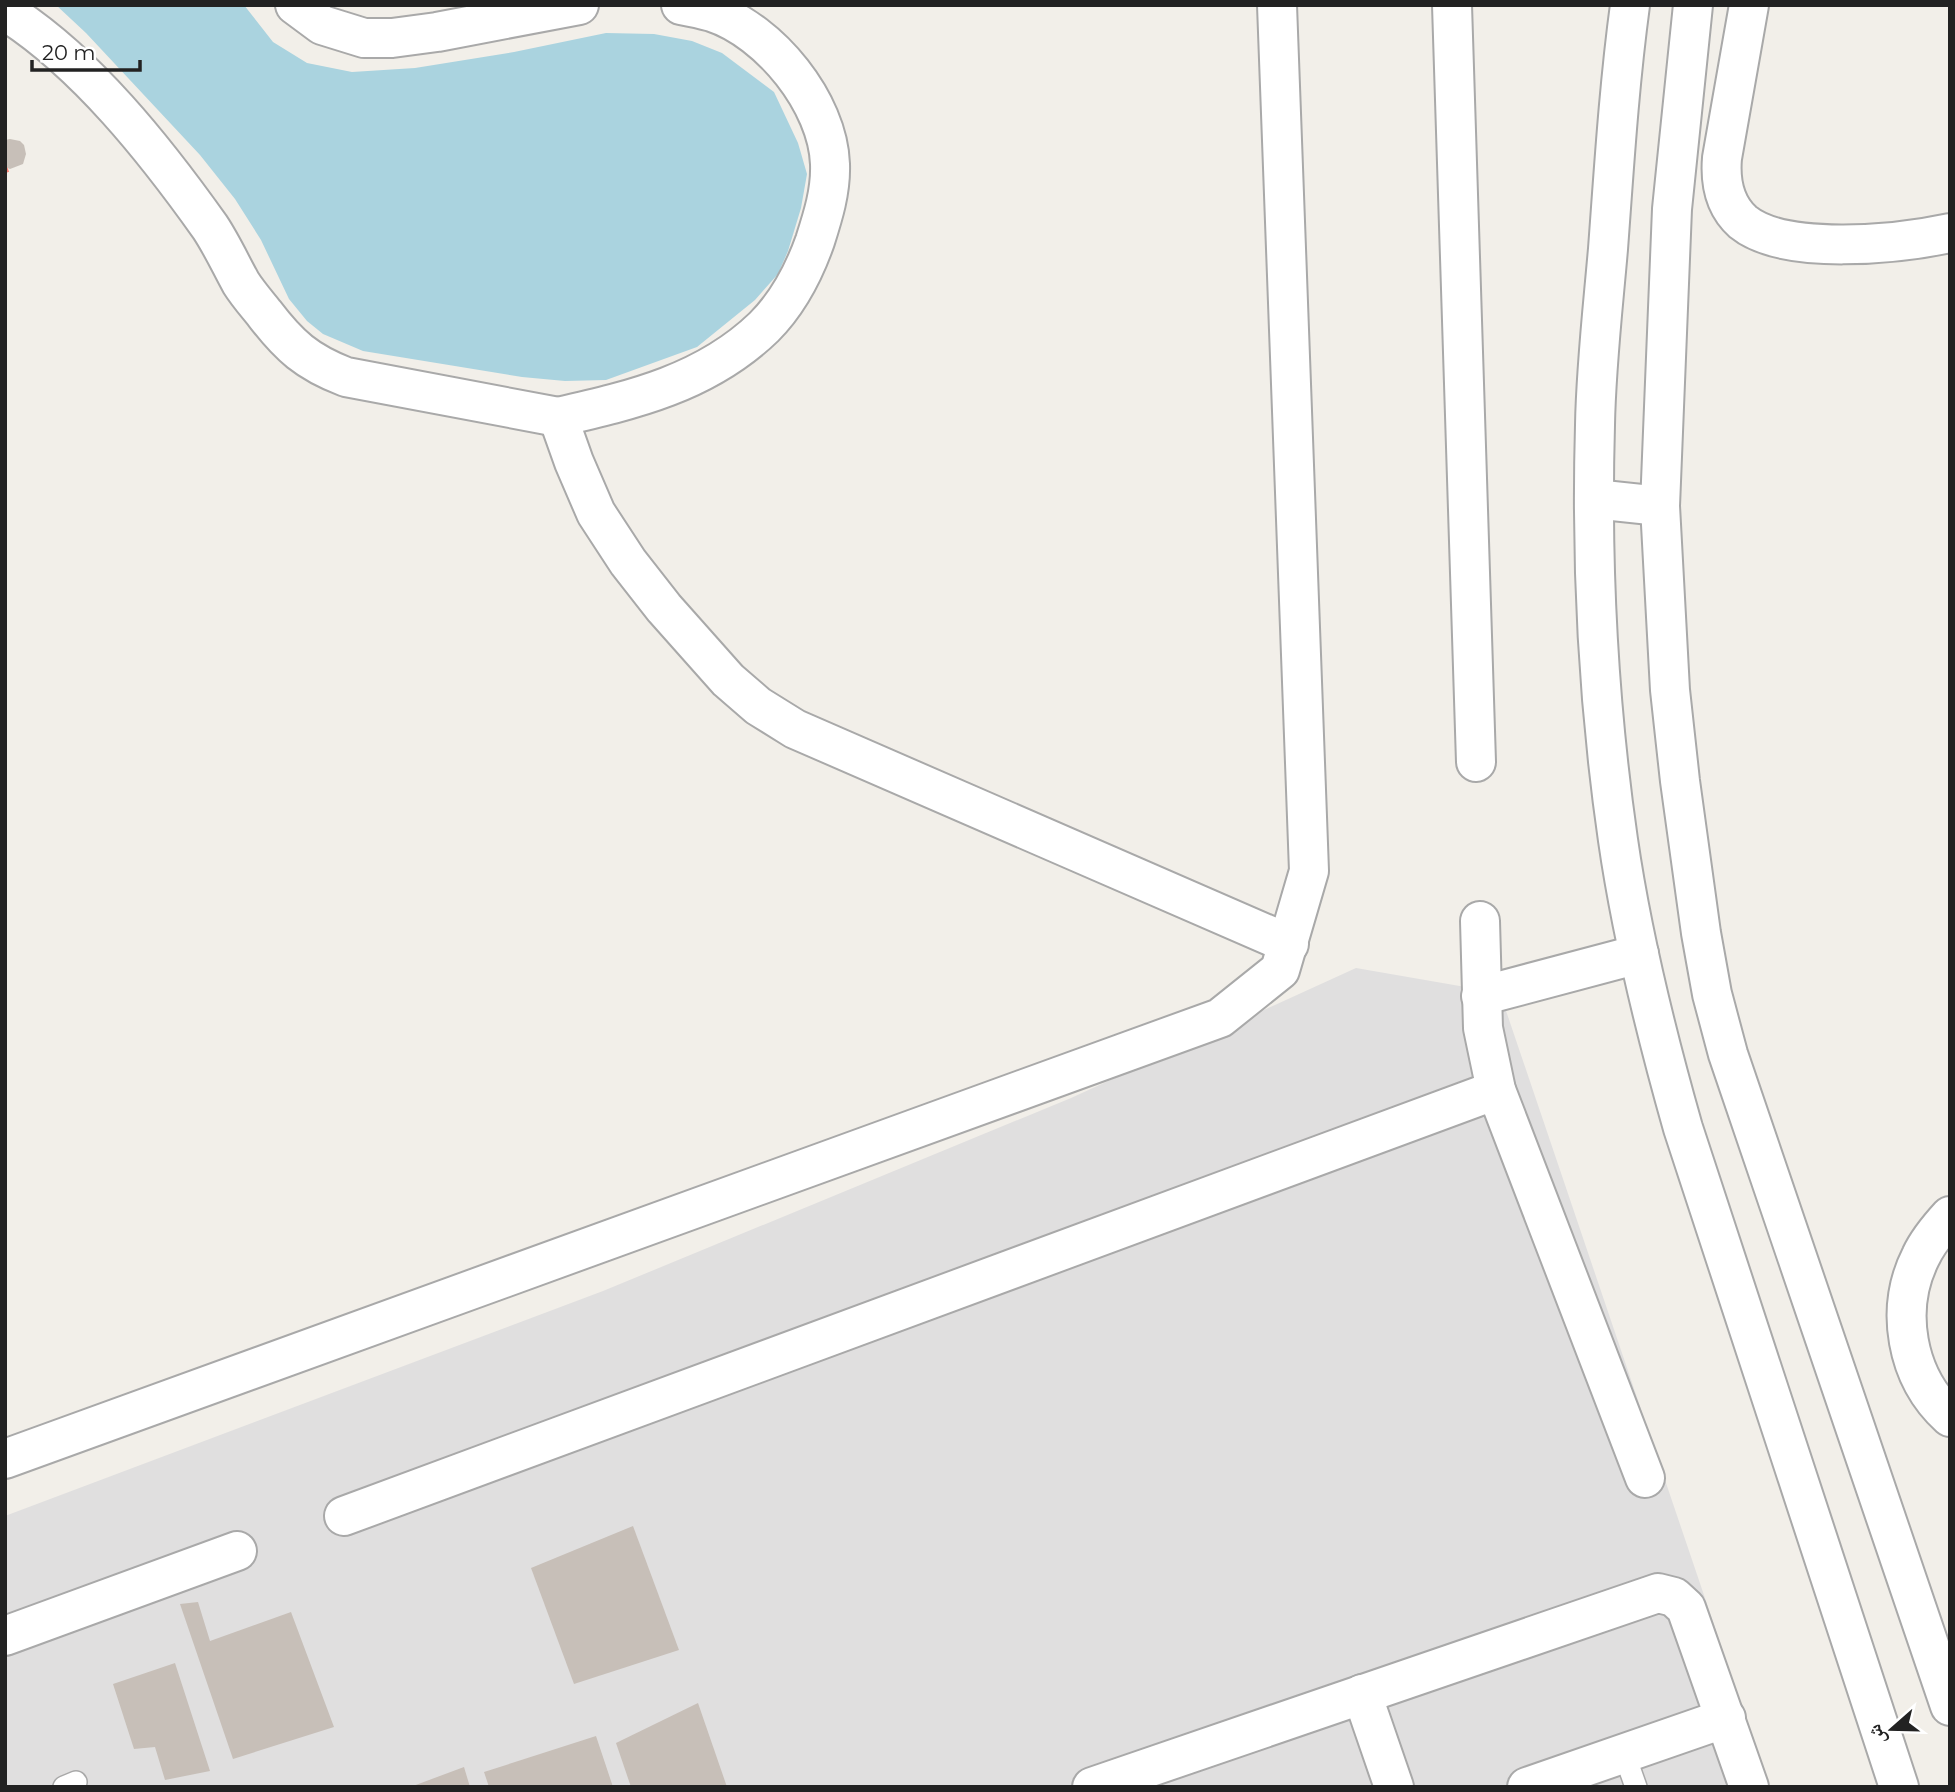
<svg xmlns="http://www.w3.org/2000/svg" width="1955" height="1792" font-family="Montserrat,'Noto Naskh Arabic',sans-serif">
<rect width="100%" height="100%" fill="#f2efe9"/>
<path fill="#e0dfdf" d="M 1356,968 L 1500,993 L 1769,1787 L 5,1787 L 5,1516 L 603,1291 L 1071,1098 Z"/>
<path fill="#aad3df" d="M 56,5 L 244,5 L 273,42 L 307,63 L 352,72 L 415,68 L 514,52 L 606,33 L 654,34 L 692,41 L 722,53 L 774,92 L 798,143 L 807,174 L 801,208 L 788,251 L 778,274 L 755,300 L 697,347 L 606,380 L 565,381 L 522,377 L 363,351 L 323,334 L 307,321 L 289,299 L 261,240 L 235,199 L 200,155 L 86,33 Z"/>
<g fill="#c7bfb8">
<path d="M 10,139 L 20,141 L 24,145 L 26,154 L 23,164 L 10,169 L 5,167 L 5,140 Z"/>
<path d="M 633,1526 L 679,1650 L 574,1684 L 531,1568 Z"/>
<path d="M 198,1602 L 210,1641 L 291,1612 L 334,1727 L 233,1759 L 180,1604 Z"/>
<path d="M 175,1663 L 210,1771 L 165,1780 L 155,1747 L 134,1749 L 113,1684 Z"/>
<path d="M 698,1703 L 727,1787 L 631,1787 L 616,1743 Z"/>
<path d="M 596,1736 L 613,1787 L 489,1787 L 484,1772 Z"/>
<path d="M 464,1767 L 470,1787 L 413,1787 L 413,1786 Z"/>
</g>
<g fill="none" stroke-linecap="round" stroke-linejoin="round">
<defs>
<g id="service">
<path d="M 1624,1753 L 1636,1787"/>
<path d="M 64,1787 L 76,1782"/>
</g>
<g id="minor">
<path d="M 295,5 L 322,25 L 364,38 L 392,38 L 437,32 L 579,5"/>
<path d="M 681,5 C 692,7 702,9 712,12 C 770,31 828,103 830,164 C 831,191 823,216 815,241 C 804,272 787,304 764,327 C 706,383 633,400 558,417 L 574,462 L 596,513 L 628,562 L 664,608 L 728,680 L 758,706 L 795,729 L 1289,944"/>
<path d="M 1452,5 L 1476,762"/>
<path d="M 1749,5 L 1722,158 C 1720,182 1724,205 1743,222 C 1785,256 1899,244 1950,233"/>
<path d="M 5,11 C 85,61 156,151 210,227 C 222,245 231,265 241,283 C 248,294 256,303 264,313 C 289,346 307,362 346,377 L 558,417"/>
<path d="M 1480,921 L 1483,1028 L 1496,1090 L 1645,1478"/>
<path d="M 1481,996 L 1639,954"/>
<path d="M 1950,1216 C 1939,1228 1928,1241 1921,1256 C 1894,1309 1906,1377 1950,1417"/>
<path d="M 5,1459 L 1220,1018 L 1280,970 L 1309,871 L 1277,5"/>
<path d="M 344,1516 L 1496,1090"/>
<path d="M 5,1636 L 237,1551"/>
<path d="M 1362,1694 L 1394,1787"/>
<path d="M 1092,1787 L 1658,1593 L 1674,1597 L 1686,1608 L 1749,1787"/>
<path d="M 1527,1787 L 1726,1718"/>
</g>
<g id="tertiary">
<path d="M 1630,5 C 1619,86 1614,168 1608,249 C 1603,307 1596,366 1595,425 C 1591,564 1598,702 1618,840 C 1632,937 1656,1033 1683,1128 L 1899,1787"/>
<path d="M 1693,5 L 1672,209 L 1660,506 L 1670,690 L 1680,781 L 1701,933 L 1712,994 L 1728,1054 L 1950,1706"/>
<path d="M 1594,499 L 1660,506"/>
</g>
</defs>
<use href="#service" stroke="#a9a9a9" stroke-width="24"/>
<use href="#minor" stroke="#a9a9a9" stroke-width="42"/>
<use href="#tertiary" stroke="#a9a9a9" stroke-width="42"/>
<path stroke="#fa8072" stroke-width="4.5" stroke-dasharray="3.5 3.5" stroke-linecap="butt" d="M 5,171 L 10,169"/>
<use href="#service" stroke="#fff" stroke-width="21"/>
<use href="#minor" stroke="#fff" stroke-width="38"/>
<use href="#tertiary" stroke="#fff" stroke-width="38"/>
</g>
<rect width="1955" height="1792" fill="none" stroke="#222222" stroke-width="14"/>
<g transform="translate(1892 1729) rotate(250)" stroke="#ffffff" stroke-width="5" paint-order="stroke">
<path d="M0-5L12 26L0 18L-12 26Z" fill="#222222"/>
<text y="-10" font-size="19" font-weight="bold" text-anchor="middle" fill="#222222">ش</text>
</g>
<path d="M32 60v10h108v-10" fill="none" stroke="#222222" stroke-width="3.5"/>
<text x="42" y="60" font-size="21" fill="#222222" stroke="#ffffff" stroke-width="5" paint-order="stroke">20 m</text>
</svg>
